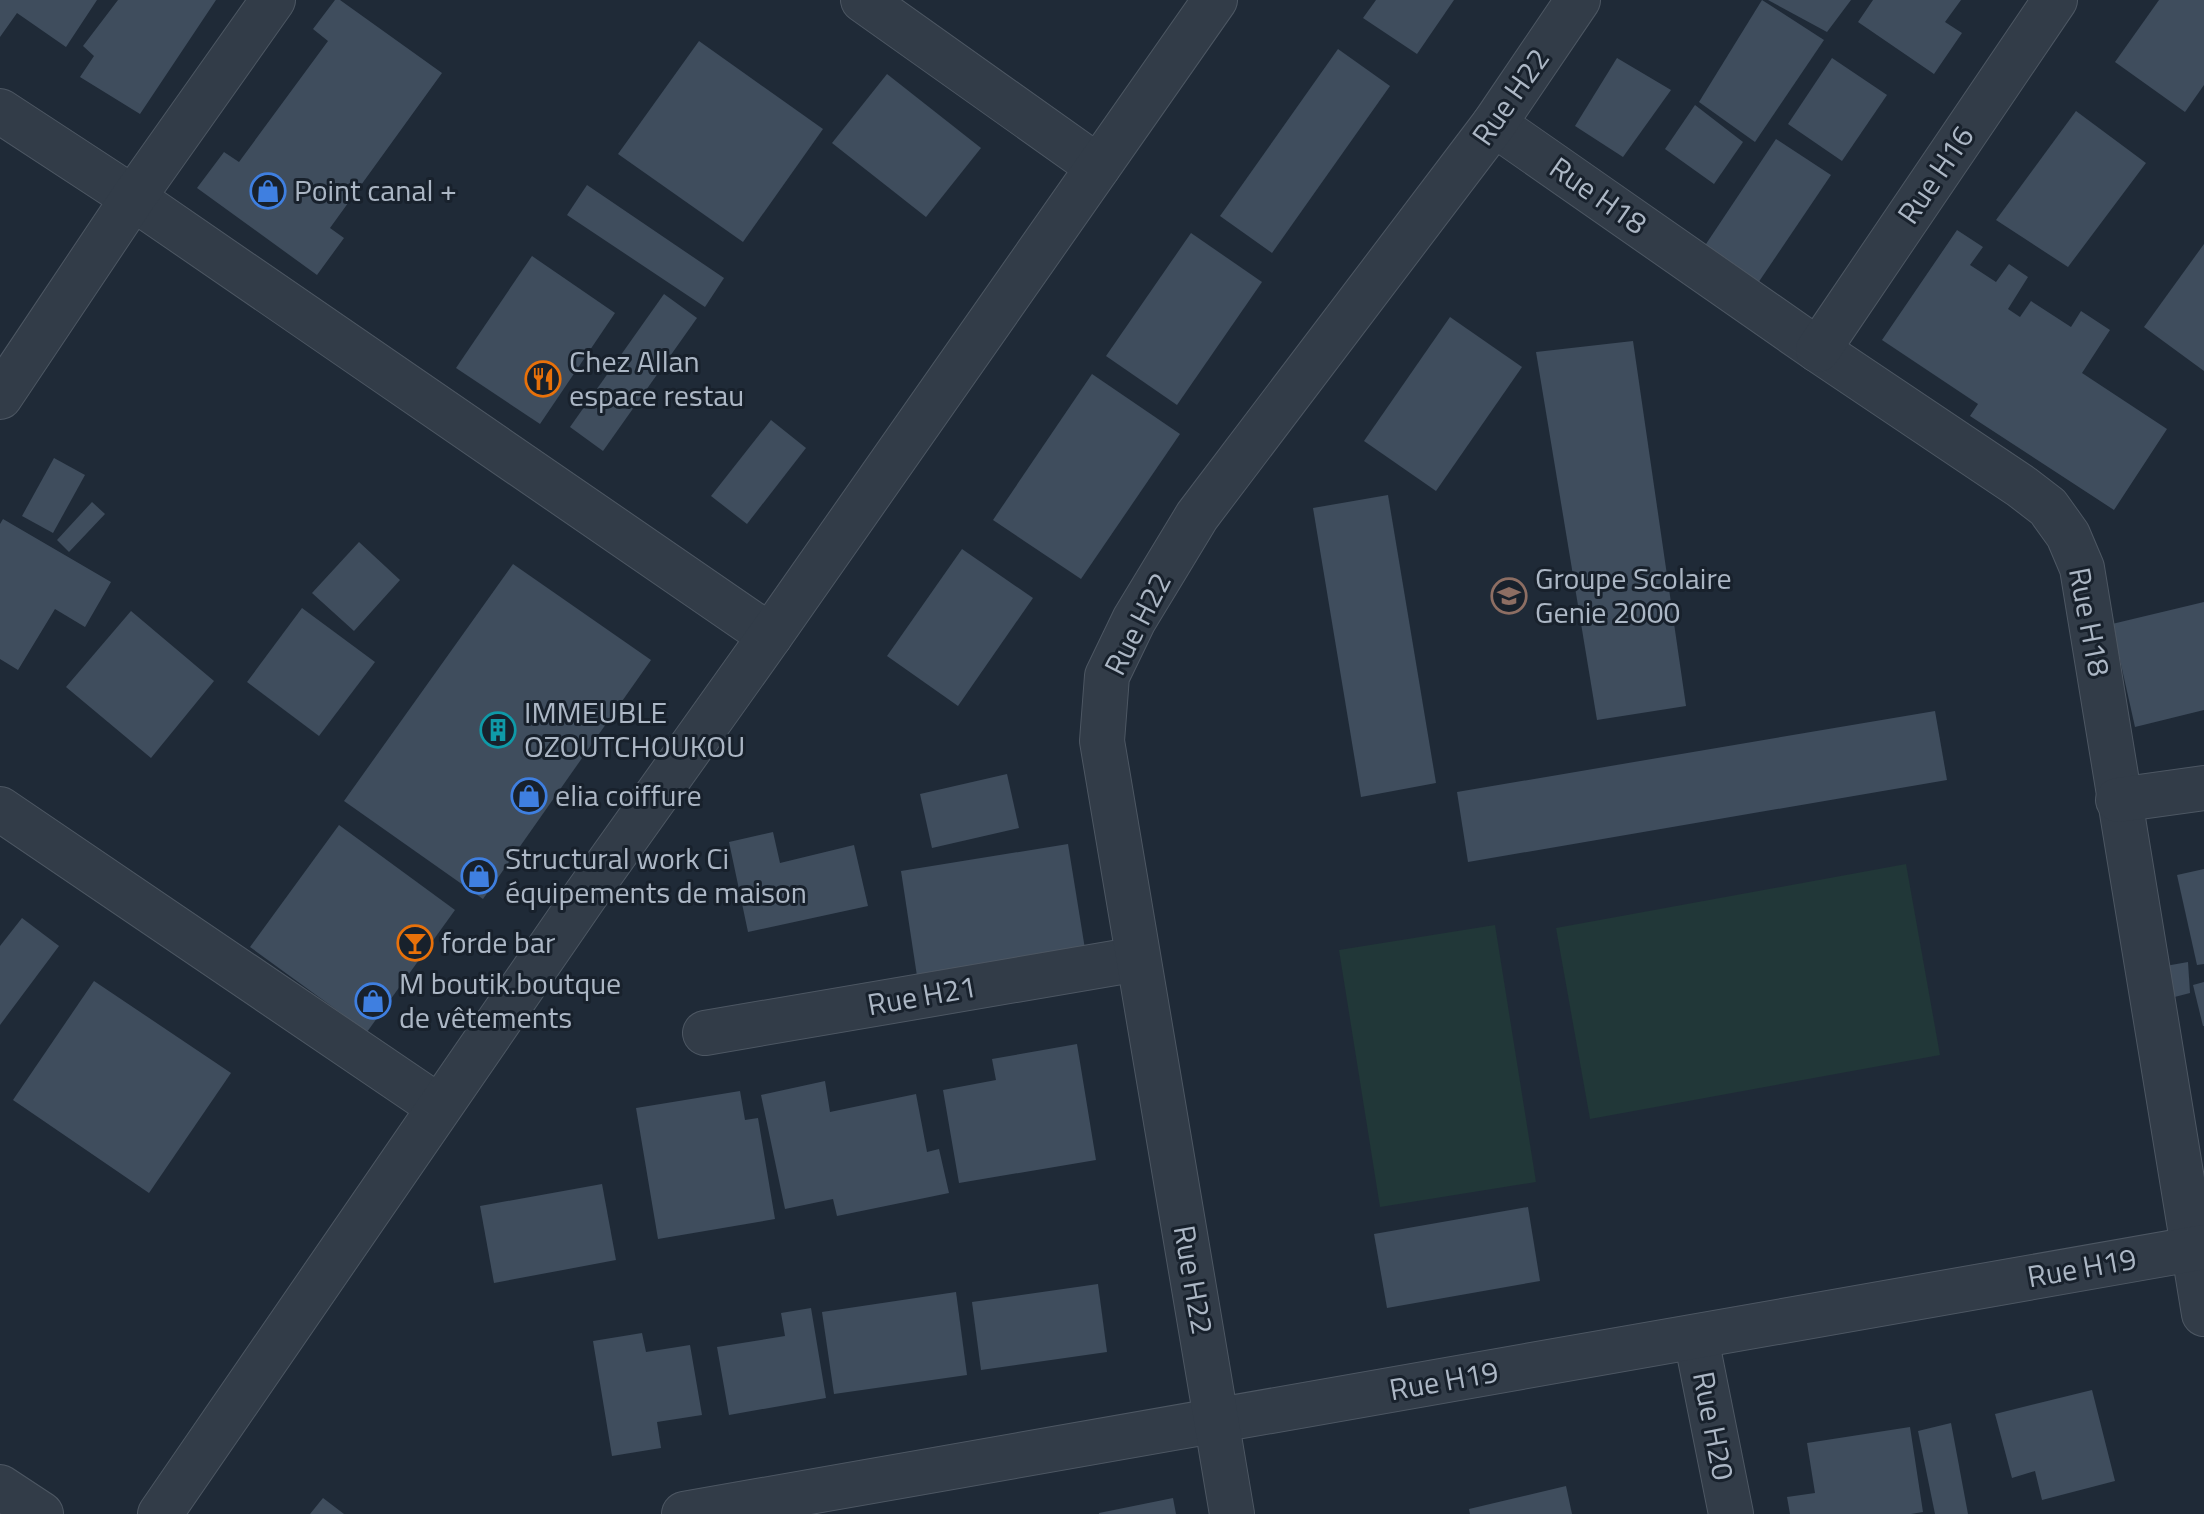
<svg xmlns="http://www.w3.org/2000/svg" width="2204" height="1514" font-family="'Titillium Web',sans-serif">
<rect width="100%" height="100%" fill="#1f2a37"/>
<g fill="#213738">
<path d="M 1906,864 L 1940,1055 L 1590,1119 L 1556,928 Z"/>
<path d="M 1495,925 L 1536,1182 L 1380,1207 L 1339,950 Z"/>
</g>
<g fill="#3f4d5d">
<path d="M 0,0 L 97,0 L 66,47 L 17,13 L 0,37 Z"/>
<path d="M 118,0 L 216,0 L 140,114 L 80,77 L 94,56 L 83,46 Z"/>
<path d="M 335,0 L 340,0 L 442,73 L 330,228 L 344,238 L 317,275 L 197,188 L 224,152 L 239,162 L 328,41 L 313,29 Z"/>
<path d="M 1376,0 L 1454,0 L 1417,54 L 1363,18 Z"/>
<path d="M 1762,0 L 1824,40 L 1755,142 L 1699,102 Z"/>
<path d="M 1768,0 L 1851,0 L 1827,32 Z"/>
<path d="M 1873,0 L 1961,0 L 1945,22 L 1962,33 L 1934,74 L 1858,22 Z"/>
<path d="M 2159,0 L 2204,0 L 2204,85 L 2185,112 L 2115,62 Z"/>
<path d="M 699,41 L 823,129 L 743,242 L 618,154 Z"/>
<path d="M 1338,49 L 1390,86 L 1272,253 L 1220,216 Z"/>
<path d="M 1617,58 L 1671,90 L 1623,157 L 1575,126 Z"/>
<path d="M 1832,58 L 1887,95 L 1842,161 L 1788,124 Z"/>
<path d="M 887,74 L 981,148 L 926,217 L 832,143 Z"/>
<path d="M 1695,105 L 1743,142 L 1714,184 L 1665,149 Z"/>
<path d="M 2076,111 L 2146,163 L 2068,267 L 1996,220 Z"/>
<path d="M 1776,139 L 1831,175 L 1754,289 L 1700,253 Z"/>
<path d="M 587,185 L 724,278 L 705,307 L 567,215 Z"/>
<path d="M 1957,230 L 1983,247 L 1970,265 L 1996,282 L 2009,264 L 2028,277 L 2008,309 L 2020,317 L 2031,301 L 2071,327 L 2081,311 L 2110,330 L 2082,373 L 2167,429 L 2114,510 L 1970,416 L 1978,404 L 1882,340 Z"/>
<path d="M 1191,233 L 1262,282 L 1177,405 L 1106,356 Z"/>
<path d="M 2204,244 L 2204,371 L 2144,327 Z"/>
<path d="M 532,256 L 615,313 L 540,424 L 456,368 Z"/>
<path d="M 664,294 L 697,318 L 603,451 L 570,427 Z"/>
<path d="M 1450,317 L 1522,367 L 1436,491 L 1364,441 Z"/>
<path d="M 1633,341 L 1686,706 L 1597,720 L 1536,352 Z"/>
<path d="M 1092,374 L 1180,434 L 1081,579 L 993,520 Z"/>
<path d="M 771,420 L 806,448 L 747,524 L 711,496 Z"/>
<path d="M 54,458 L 85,475 L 53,533 L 22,516 Z"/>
<path d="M 1388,495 L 1436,783 L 1361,797 L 1313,508 Z"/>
<path d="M 92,502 L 105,514 L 69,552 L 57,540 Z"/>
<path d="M 3,519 L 111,582 L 85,627 L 55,609 L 18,670 L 0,659 L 0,524 Z"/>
<path d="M 359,542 L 400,580 L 354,631 L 312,593 Z"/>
<path d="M 962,549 L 1033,598 L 958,706 L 887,656 Z"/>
<path d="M 513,564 L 651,660 L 483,899 L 344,801 Z"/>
<path d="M 2204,602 L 2204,710 L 2135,727 L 2112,624 Z"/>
<path d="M 302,608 L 375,662 L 319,736 L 247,682 Z"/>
<path d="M 131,611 L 214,681 L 151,758 L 66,687 Z"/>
<path d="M 1935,711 L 1947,780 L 1468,862 L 1457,792 Z"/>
<path d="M 1007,774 L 1019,828 L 932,848 L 920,794 Z"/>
<path d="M 339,825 L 455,910 L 367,1032 L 250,947 Z"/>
<path d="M 773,832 L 780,863 L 854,845 L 868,906 L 748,932 L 729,842 Z"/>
<path d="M 1068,844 L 1085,949 L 917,976 L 901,871 Z"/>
<path d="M 2204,869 L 2204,964 L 2197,965 L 2177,875 Z"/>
<path d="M 22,918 L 59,946 L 0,1025 L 0,946 Z"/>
<path d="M 2188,962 L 2190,993 L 2159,1001 L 2154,968 Z"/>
<path d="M 94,981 L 231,1073 L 149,1193 L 13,1100 Z"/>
<path d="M 2204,982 L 2204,1026 L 2203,1026 L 2193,985 Z"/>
<path d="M 1077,1044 L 1096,1160 L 959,1183 L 943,1090 L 996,1080 L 992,1059 Z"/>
<path d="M 825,1081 L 830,1112 L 916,1094 L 927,1152 L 939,1149 L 949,1193 L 837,1216 L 833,1199 L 785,1209 L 761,1095 Z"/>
<path d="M 740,1091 L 745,1120 L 758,1118 L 775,1219 L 658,1239 L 636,1108 Z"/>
<path d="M 602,1184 L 616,1260 L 494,1283 L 480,1206 Z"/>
<path d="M 1528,1207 L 1540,1281 L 1387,1308 L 1374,1234 Z"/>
<path d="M 1098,1284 L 1107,1352 L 981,1370 L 972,1302 Z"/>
<path d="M 956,1292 L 967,1375 L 834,1394 L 822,1312 Z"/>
<path d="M 811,1308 L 826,1398 L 729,1415 L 717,1347 L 785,1336 L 781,1313 Z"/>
<path d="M 642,1333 L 646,1352 L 690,1345 L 702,1415 L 657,1422 L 661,1448 L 612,1456 L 593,1341 Z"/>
<path d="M 2092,1390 L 2115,1481 L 2042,1500 L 2035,1471 L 2012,1478 L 1995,1414 Z"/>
<path d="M 1951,1423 L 1968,1514 L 1935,1514 L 1918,1431 Z"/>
<path d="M 1910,1427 L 1923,1512 L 1911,1514 L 1790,1514 L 1787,1497 L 1815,1493 L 1807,1443 Z"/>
<path d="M 1566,1486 L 1572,1514 L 1470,1514 L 1469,1509 Z"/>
<path d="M 323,1498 L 344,1514 L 310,1514 Z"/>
<path d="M 1173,1498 L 1176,1514 L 1099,1514 L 1099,1513 Z"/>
</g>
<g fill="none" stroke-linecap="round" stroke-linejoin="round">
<defs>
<g id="minor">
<path d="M 863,0 L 1098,167"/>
<path d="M 0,111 L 133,198 L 770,636"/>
<path d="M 1494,124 L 1818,350 L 2022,487 L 2048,507 L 2068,535 L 2082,568 L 2204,1314"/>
<path d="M 1818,350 L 2055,0"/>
<path d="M 0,397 L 133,198 L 273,0"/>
<path d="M 2118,800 L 2204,788"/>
<path d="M 0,809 L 439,1107"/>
<path d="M 705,1033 L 1138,959"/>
<path d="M 1696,1338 L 1731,1514"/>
<path d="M 0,1487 L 41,1514"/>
<path d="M 160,1514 L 585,896 L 770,636 L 1215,0"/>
<path d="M 684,1514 L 2204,1247"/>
<path d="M 1232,1514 L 1102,741 L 1107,676 L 1134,620 L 1197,516 L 1494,124 L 1578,0"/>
</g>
</defs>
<use href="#minor" stroke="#4d5763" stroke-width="46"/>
<use href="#minor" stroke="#323c48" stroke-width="44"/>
</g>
<defs>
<symbol id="shop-ring" viewBox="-11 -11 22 22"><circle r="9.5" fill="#18212c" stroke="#3f7fe0" stroke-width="1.5"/><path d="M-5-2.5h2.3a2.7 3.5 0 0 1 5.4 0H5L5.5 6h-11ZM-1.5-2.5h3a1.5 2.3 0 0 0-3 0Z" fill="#3f7fe0"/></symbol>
<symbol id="restaurant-ring" viewBox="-11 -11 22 22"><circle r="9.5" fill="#18212c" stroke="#e8710a" stroke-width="1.5"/><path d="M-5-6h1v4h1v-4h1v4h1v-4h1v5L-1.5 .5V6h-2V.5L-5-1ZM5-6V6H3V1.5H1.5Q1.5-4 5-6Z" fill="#e8710a"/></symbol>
<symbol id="school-ring" viewBox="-11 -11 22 22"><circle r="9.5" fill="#18212c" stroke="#8d6e63" stroke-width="1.5"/><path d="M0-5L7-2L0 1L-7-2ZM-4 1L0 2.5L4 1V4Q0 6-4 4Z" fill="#8d6e63"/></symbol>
<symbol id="building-ring" viewBox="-11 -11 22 22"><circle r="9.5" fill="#18212c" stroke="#0f9aa8" stroke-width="1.5"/><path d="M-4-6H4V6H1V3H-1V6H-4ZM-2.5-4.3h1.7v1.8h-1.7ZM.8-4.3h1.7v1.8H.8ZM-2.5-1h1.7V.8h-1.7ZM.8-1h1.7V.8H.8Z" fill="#0f9aa8"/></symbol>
<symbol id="bar-ring" viewBox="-11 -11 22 22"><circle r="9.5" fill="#18212c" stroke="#e8710a" stroke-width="1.5"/><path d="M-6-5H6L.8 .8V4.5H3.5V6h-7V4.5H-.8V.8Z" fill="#e8710a"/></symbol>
</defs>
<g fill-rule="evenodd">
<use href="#shop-ring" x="248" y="171" width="40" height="40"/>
<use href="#restaurant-ring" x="523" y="359" width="40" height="40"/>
<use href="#school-ring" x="1489" y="576" width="40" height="40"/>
<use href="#building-ring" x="478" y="710" width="40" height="40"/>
<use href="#shop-ring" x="509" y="776" width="40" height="40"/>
<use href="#shop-ring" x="459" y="856" width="40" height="40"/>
<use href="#bar-ring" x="395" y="923" width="40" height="40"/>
<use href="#shop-ring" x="353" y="981" width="40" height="40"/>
</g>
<g text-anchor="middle" stroke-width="6" stroke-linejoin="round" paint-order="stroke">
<g font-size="30" fill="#acb7c5" stroke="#18212c">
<text transform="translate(1511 97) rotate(-55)" y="10">Rue H22</text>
<text transform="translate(1936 175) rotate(-56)" y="10">Rue H16</text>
<text transform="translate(1598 196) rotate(35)" y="10">Rue H18</text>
<text transform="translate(2089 622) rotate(79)" y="10">Rue H18</text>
<text transform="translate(1138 624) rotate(-63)" y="10">Rue H22</text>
<text transform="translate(922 996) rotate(-10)" y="10">Rue H21</text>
<text transform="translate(2082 1268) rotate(-10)" y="10">Rue H19</text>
<text transform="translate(1193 1280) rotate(80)" y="10">Rue H22</text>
<text transform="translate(1444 1381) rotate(-10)" y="10">Rue H19</text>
<text transform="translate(1713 1426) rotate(79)" y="10">Rue H20</text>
</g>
<g font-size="30" fill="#acb7c5" stroke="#18212c" text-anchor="start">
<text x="294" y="201">Point canal +</text>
<text x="569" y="372">Chez Allan<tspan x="569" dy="34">espace restau</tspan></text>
<text x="1535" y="589">Groupe Scolaire<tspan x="1535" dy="34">Genie 2000</tspan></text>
<text x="524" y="723">IMMEUBLE<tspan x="524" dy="34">OZOUTCHOUKOU</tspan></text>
<text x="555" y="806">elia coiffure</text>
<text x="505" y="869">Structural work Ci<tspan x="505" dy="34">équipements de maison</tspan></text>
<text x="441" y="953">forde bar</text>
<text x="399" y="994">M boutik.boutque<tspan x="399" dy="34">de vêtements</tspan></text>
</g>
</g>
</svg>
